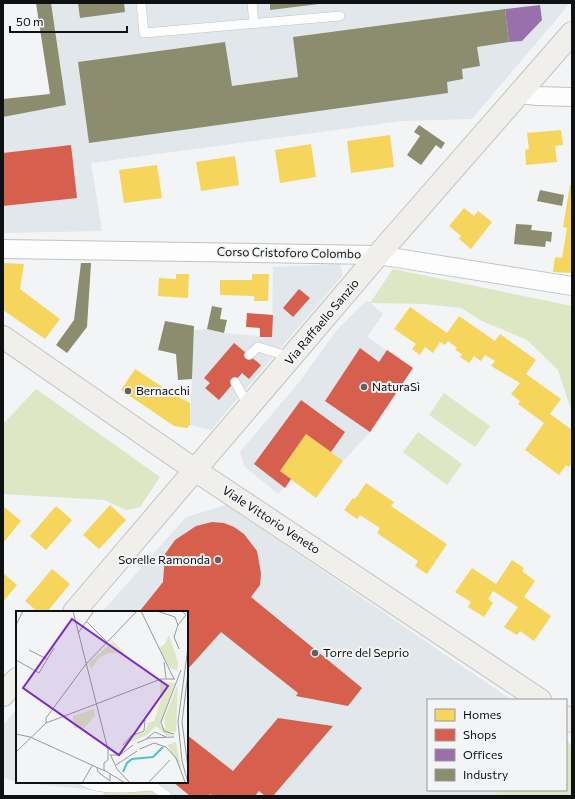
<svg xmlns="http://www.w3.org/2000/svg" width="575" height="799" font-family="Commissioner,sans-serif">
<rect width="100%" height="100%" fill="#f3f4f5"/>
<g fill="#e2e7ec">
<path d="M 51,3 L 570,3 L 472,119 L 402,121 L 91,163 L 102,231 L 3,233 L 3,117 L 66,105 Z"/>
<path d="M 340,264 L 343,275 L 211,430 L 190,425 L 194,330 L 207,329 L 224,333 L 272,337 L 273,267 Z"/>
<path d="M 367,300 L 383,314 L 367,337 L 413,368 L 370,432 L 343,461 L 306,434 L 280,470 L 291,479 L 278,494 L 244,466 L 240,452 L 300,381 L 336,331 Z"/>
<path d="M 226,505 L 512,700 L 428,700 L 428,790 L 501,790 L 493,796 L 160,796 L 151,790 L 124,793 L 17,782 L 187,782 L 187,612 L 102,612 L 186,517 Z"/>
<path d="M 17,709 L 17,782 L 3,778 L 3,725 Z"/>
</g>
<g fill="#dee7c3">
<path d="M 393,269 L 572,306 L 572,413 L 558,370 L 527,340 L 482,321 L 461,308 L 425,304 L 370,303 Z"/>
<path d="M 36,389 L 160,477 L 140,507 L 126,510 L 104,500 L 3,494 L 3,424 Z"/>
<path d="M 444,393 L 490,426 L 475,447 L 429,415 Z"/>
<path d="M 418,432 L 462,464 L 447,485 L 403,452 Z"/>
<path d="M 567,740 L 572,747 L 572,796 L 493,796 L 501,790 L 566,790 Z"/>
<path d="M 151,790 L 160,796 L 103,796 L 104,791 L 124,793 Z"/>
</g>
<g fill="#f6d55c">
<path d="M 561,130 L 563,145 L 555,146 L 557,162 L 526,165 L 525,150 L 529,149 L 527,133 Z"/>
<path d="M 390,135 L 394,167 L 351,173 L 347,141 Z"/>
<path d="M 311,144 L 316,177 L 280,183 L 275,150 Z"/>
<path d="M 235,156 L 239,185 L 201,191 L 196,162 Z"/>
<path d="M 157,165 L 162,198 L 124,203 L 119,170 Z"/>
<path d="M 570,185 L 572,186 L 572,273 L 553,272 L 555,257 L 562,258 L 567,228 L 563,227 Z"/>
<path d="M 464,208 L 474,216 L 478,211 L 492,222 L 471,249 L 459,239 L 461,236 L 449,226 Z"/>
<path d="M 3,263 L 24,264 L 20,289 L 60,319 L 45,339 L 3,310 Z"/>
<path d="M 176,274 L 189,274 L 188,298 L 158,296 L 159,278 L 176,279 Z"/>
<path d="M 252,274 L 269,274 L 268,301 L 254,301 L 254,296 L 220,295 L 220,280 L 252,280 Z"/>
<path d="M 410,307 L 447,333 L 459,316 L 495,341 L 500,334 L 536,360 L 526,374 L 561,399 L 550,414 L 572,430 L 571,456 L 572,463 L 569,467 L 566,465 L 559,475 L 525,450 L 544,423 L 518,404 L 520,401 L 511,394 L 520,383 L 491,366 L 495,361 L 485,355 L 481,361 L 474,356 L 469,363 L 460,357 L 462,354 L 455,350 L 457,348 L 448,341 L 445,345 L 440,342 L 433,353 L 425,347 L 420,355 L 412,349 L 416,344 L 394,329 Z"/>
<path d="M 135,369 L 170,392 L 190,403 L 190,425 L 187,428 L 174,426 L 121,390 Z"/>
<path d="M 306,434 L 343,461 L 316,498 L 280,471 Z"/>
<path d="M 366,483 L 394,502 L 391,506 L 447,544 L 427,574 L 415,566 L 418,561 L 377,533 L 380,528 L 360,515 L 357,519 L 344,510 L 353,498 L 355,499 Z"/>
<path d="M 110,505 L 126,520 L 99,549 L 83,535 Z"/>
<path d="M 3,506 L 21,521 L 3,543 Z"/>
<path d="M 56,506 L 72,520 L 46,550 L 30,536 Z"/>
<path d="M 512,560 L 524,568 L 522,571 L 535,581 L 524,597 L 551,616 L 534,641 L 520,631 L 517,635 L 504,627 L 518,607 L 493,591 L 488,599 L 493,603 L 484,617 L 468,607 L 471,602 L 455,592 L 472,568 L 496,584 Z"/>
<path d="M 52,569 L 70,584 L 47,612 L 38,612 L 25,601 Z"/>
<path d="M 3,573 L 17,585 L 3,602 Z"/>
</g>
<g fill="#d6604d">
<path d="M 71,145 L 77,198 L 3,206 L 3,153 Z"/>
<path d="M 299,289 L 310,298 L 293,317 L 283,308 Z"/>
<path d="M 247,313 L 273,315 L 272,337 L 260,337 L 260,328 L 246,327 Z"/>
<path d="M 234,343 L 261,365 L 249,379 L 242,373 L 219,400 L 205,388 L 210,383 L 204,378 Z"/>
<path d="M 360,348 L 379,362 L 387,350 L 413,368 L 370,432 L 325,401 Z"/>
<path d="M 301,400 L 345,432 L 331,452 L 306,434 L 280,471 L 291,479 L 285,488 L 254,464 Z"/>
<path d="M 212,522 L 224,523 L 234,527 L 244,534 L 257,551 L 261,573 L 260,585 L 251,597 L 362,688 L 348,706 L 296,696 L 298,693 L 221,632 L 187,670 L 187,612 L 139,612 L 163,582 L 165,554 L 175,540 L 196,526 Z"/>
<path d="M 278,718 L 333,726 L 273,796 L 265,796 L 259,791 L 255,796 L 213,796 L 210,794 L 209,796 L 190,796 L 173,782 L 187,782 L 187,735 L 233,771 Z"/>
</g>
<path fill="#9970ab" d="M 540,5 L 542,20 L 522,41 L 509,42 L 505,9 Z"/>
<g fill="#8c8c6e">
<path d="M 36,3 L 51,3 L 66,105 L 3,117 L 3,99 L 50,94 Z"/>
<path d="M 78,3 L 124,3 L 125,12 L 80,18 Z"/>
<path d="M 270,3 L 319,3 L 319,4 L 270,10 Z"/>
<path d="M 505,9 L 509,42 L 477,47 L 480,66 L 462,69 L 463,79 L 447,82 L 448,93 L 89,143 L 78,62 L 225,42 L 232,86 L 298,77 L 293,37 Z"/>
<path d="M 419,125 L 445,143 L 441,149 L 436,145 L 421,165 L 407,155 L 420,136 L 414,132 Z"/>
<path d="M 540,190 L 564,195 L 562,206 L 537,201 Z"/>
<path d="M 516,224 L 532,225 L 531,230 L 552,232 L 551,242 L 546,241 L 545,247 L 514,244 Z"/>
<path d="M 81,263 L 91,263 L 87,327 L 67,353 L 56,345 L 74,320 Z"/>
<path d="M 212,306 L 222,308 L 220,319 L 227,320 L 224,333 L 207,329 Z"/>
<path d="M 165,321 L 194,326 L 192,379 L 178,380 L 176,354 L 158,350 Z"/>
</g>
<g fill="none" stroke-linecap="round" stroke-linejoin="round">
<defs>
<g id="lane">
<path d="M 141,3 L 144,33 L 340,16"/>
<path d="M 252,3 L 254,23"/>
<path d="M 249,355 L 258,347 L 290,357"/>
<path d="M 235,382 L 249,407"/>
<path d="M 84,782 C 104,792 132,787 153,786 L 167,796"/>
</g>
<g id="street">
<path d="M 521,94 L 537,96 L 572,97"/>
<path d="M 3,249 L 378,255 L 572,286"/>
</g>
<g id="secondary">
<path d="M 3,337 L 195,470 L 540,700"/>
<path d="M 74,612 L 378,255 L 572,33"/>
<path d="M 3,695 L 17,679"/>
<path d="M 566,717 L 572,721"/>
</g>
</defs>
<use href="#lane" stroke="#c1c2c3" stroke-width="10"/>
<use href="#street" stroke="#c1c2c3" stroke-width="20"/>
<use href="#secondary" stroke="#c1c2c3" stroke-width="24"/>
<use href="#lane" stroke="#fdfdfe" stroke-width="9"/>
<use href="#street" stroke="#fdfdfe" stroke-width="18"/>
<use href="#secondary" stroke="#f0efeb" stroke-width="22"/>
</g>
<g fill="#5f6061" stroke="#f2f4f6" stroke-width="1.5">
<circle cx="364" cy="387" r="4"/>
<circle cx="128" cy="391" r="4"/>
<circle cx="218" cy="560" r="4"/>
<circle cx="315" cy="653" r="4"/>
</g>
<g text-anchor="middle" stroke-width="4" stroke-linejoin="round" paint-order="stroke">
<g font-size="12" fill="#0f1011" stroke="#f2f4f6">
<text transform="translate(289 253) rotate(1)" y="4">Corso Cristoforo Colombo</text>
<text transform="translate(322 322) rotate(-50)" y="4">Via Raffaello Sanzio</text>
<text transform="translate(271 520) rotate(33)" y="4">Viale Vittorio Veneto</text>
</g>
<g font-size="12" fill="#0f1011" stroke="#f2f4f6" text-anchor="start">
<text x="372" y="391">NaturaSì</text>
<text x="136" y="395">Bernacchi</text>
<text x="210" y="564" text-anchor="end">Sorelle Ramonda</text>
<text x="323" y="657">Torre del Seprio</text>
</g>
</g>
<g transform="translate(16 611)">
<rect width="172" height="172" fill="#f3f4f5"/>
<path d="M 153,24 L 162,51 L 161,60 L 153,56 L 143,37 L 149,33 ZM 97,30 L 109,42 L 92,42 L 83,47 L 75,58 L 73,52 ZM 144,71 L 159,72 L 144,114 L 158,124 L 151,125 L 140,115 L 131,124 L 112,132 L 115,125 L 129,121 L 132,112 L 138,110 L 145,89 ZM 162,73 L 160,121 L 150,120 L 148,108 ZM 78,98 L 79,105 L 67,118 L 58,117 L 57,105 ZM 160,131 L 165,157 L 151,134 Z" fill="#dee7c3"/>
<path fill="none" stroke="#49c5cb" stroke-width="2" d="M 107,161 L 111,152 L 116,148 L 137,146 L 147,136"/>
<path fill="none" stroke="#98999a" stroke-width="1" d="M 57,0 L 92,139 L 92,149M 125,0 L 158,68M 141,0 L 159,6 L 162,14M 71,11 L 91,31M 0,14 L 7,0M 62,22 L 78,0M 163,38 L 158,26 L 162,14 L 170,4 L 166,0M 13,39 L 31,48M 0,49 L 23,62 L 38,37M 148,51 L 150,67M 172,62 L 166,111 L 172,157M 80,93 L 145,68 L 159,68M 30,112 L 30,107 L 70,53 L 121,0M 0,123 L 14,126 L 89,160M 158,123 L 148,120 L 145,111 L 165,59M 131,127 L 139,121 L 150,126M 121,132 L 133,127 L 158,126M 107,134 L 115,125 L 128,120 L 129,109M 124,138 L 138,132 L 150,136 L 160,147 L 169,171M 0,141 L 30,112 L 80,93M 94,143 L 101,158 L 114,172M 95,144 L 104,144 L 117,134M 92,149 L 88,152 L 88,159 L 109,172M 100,154 L 121,140M 81,157 L 82,161 L 94,170 L 94,163M 66,172 L 76,155M 132,172 L 154,149M 172,172 L 166,150 L 162,111 L 172,36"/>
<path fill="#7b2cbf" fill-opacity="0.15" stroke="#7b2cbf" stroke-width="2" d="M 56,8 L 152,75 L 103,144 L 7,77 Z"/>
<rect width="172" height="172" fill="none" stroke="#0f1011" stroke-width="2"/>
</g>
<rect width="575" height="799" fill="none" stroke="#0f1011" stroke-width="8"/>
<rect x="427" y="699" width="140" height="92" fill="#f2f4f6" stroke="#97999a"/>
<rect x="435" y="709" width="20" height="12" fill="#f6d55c" stroke="#97999a"/>
<text x="463" y="719" font-size="12" fill="#0f1011">Homes</text>
<rect x="435" y="729" width="20" height="12" fill="#d6604d" stroke="#97999a"/>
<text x="463" y="739" font-size="12" fill="#0f1011">Shops</text>
<rect x="435" y="749" width="20" height="12" fill="#9970ab" stroke="#97999a"/>
<text x="463" y="759" font-size="12" fill="#0f1011">Offices</text>
<rect x="435" y="769" width="20" height="12" fill="#8c8c6e" stroke="#97999a"/>
<text x="463" y="779" font-size="12" fill="#0f1011">Industry</text>
<path d="M10 26v6h117v-6" fill="none" stroke="#0f1011" stroke-width="2"/>
<text x="16" y="26" font-size="12" fill="#0f1011" stroke="#f2f4f6" stroke-width="3" paint-order="stroke">50 m</text>
</svg>
